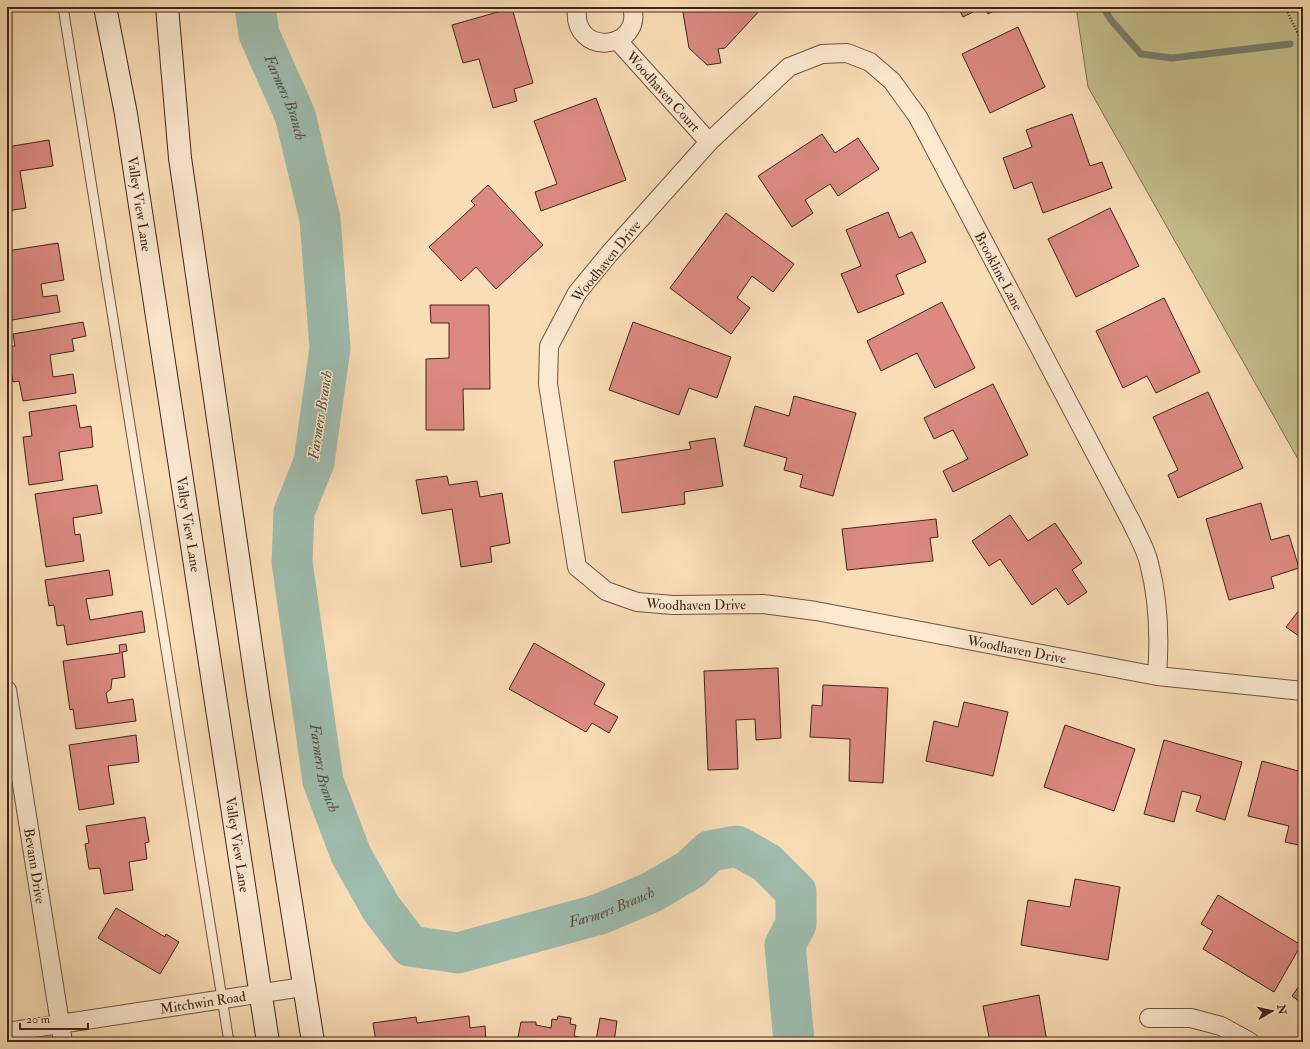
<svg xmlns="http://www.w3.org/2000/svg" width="1310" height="1049" font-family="'IM FELL Double Pica',serif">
<rect width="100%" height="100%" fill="#f9ddb6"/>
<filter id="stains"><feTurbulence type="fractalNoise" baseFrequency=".005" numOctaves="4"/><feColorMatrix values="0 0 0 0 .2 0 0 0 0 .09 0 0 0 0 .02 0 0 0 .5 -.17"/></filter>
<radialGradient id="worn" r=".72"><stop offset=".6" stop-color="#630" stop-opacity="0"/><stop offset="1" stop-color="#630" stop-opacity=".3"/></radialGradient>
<path fill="#c3bf8b" stroke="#827252" d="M 1076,7 L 1303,7 L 1303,468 L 1088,87 Z"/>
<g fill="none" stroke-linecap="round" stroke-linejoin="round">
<path stroke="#798072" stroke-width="7" d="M 1103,7 L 1111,20 L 1141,54 L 1172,58 L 1290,44"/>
<path stroke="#9ebcae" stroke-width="41" id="s1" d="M 255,7 L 259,34 L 295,115 L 320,219 L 330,348 L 314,462 L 294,512 L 292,562 L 323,781 L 351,855 L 381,908 L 410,946 L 458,953 L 600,914 L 652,892 L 691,869 L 710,851 L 737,846 L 767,863 L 796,892 L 796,924 L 785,945 L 794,1042"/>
</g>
<g fill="#db8981" stroke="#422519">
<path d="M 682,7 L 763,7 L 725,48 L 718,49 L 721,63 L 707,65 L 689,48 Z"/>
<path d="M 958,7 L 983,7 L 963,17 Z"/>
<path d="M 984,7 L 1001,7 L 988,14 Z"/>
<path d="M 512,8 L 533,83 L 514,89 L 517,101 L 493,108 L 479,59 L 463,63 L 452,25 Z"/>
<path d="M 1018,27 L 1045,87 L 990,113 L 962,54 Z"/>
<path d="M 596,98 L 626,180 L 541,211 L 535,192 L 557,184 L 534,121 Z"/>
<path d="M 1072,114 L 1090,166 L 1102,162 L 1112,188 L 1043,213 L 1032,182 L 1014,189 L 1003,158 L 1032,147 L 1026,130 Z"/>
<path d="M 822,134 L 835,153 L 858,138 L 879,169 L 838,196 L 830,184 L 805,200 L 813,213 L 792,227 L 758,176 Z"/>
<path d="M 49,140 L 53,166 L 20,171 L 26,208 L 7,211 L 7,147 Z"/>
<path d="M 488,185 L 543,245 L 496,289 L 476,267 L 461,281 L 429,247 L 475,205 L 471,201 Z"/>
<path d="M 1110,208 L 1139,266 L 1076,297 L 1048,239 Z"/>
<path d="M 888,212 L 899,238 L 912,232 L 926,262 L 896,275 L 904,294 L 858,313 L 841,274 L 861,266 L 846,230 Z"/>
<path d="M 726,213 L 794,264 L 773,292 L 752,276 L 737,298 L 750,308 L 731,334 L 670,288 Z"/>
<path d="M 58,243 L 64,280 L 41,284 L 43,297 L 57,295 L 60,312 L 12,320 L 7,290 L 7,251 Z"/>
<path d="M 1164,298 L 1200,372 L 1156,393 L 1147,376 L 1123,388 L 1096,331 Z"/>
<path d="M 942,302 L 975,368 L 935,388 L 917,353 L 881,371 L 867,341 Z"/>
<path d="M 430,305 L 489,305 L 490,389 L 463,389 L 464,430 L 426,430 L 426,359 L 449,358 L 449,323 L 431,323 Z"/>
<path d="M 83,322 L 86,336 L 72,339 L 74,351 L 50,355 L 53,377 L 73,374 L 76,393 L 23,401 L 19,381 L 13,382 L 7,347 L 15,346 L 13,334 Z"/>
<path d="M 633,322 L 731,357 L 717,398 L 689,388 L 679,415 L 609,390 Z"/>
<path d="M 993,384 L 1028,455 L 953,492 L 943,471 L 968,459 L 953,430 L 934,439 L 924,418 Z"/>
<path d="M 1208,392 L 1243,468 L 1178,498 L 1168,475 L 1178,470 L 1153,417 Z"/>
<path d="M 794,396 L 856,413 L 833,496 L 800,487 L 803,475 L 784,470 L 787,458 L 744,446 L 755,406 L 789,416 Z"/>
<path d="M 76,405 L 80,428 L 91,426 L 93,447 L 59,452 L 63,480 L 29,485 L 23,437 L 32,436 L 29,412 Z"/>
<path d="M 715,438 L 723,486 L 684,492 L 685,504 L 622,513 L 614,461 L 691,449 L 689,442 Z"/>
<path d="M 447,476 L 449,485 L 477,481 L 480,497 L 502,493 L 510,543 L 490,547 L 492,562 L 461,567 L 452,509 L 422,514 L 416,480 Z"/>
<path d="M 97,485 L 102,513 L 73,518 L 75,535 L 80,534 L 84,561 L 46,567 L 35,494 Z"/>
<path d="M 1261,503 L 1271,540 L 1289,535 L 1299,568 L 1271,577 L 1274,588 L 1229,600 L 1206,519 Z"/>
<path d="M 1010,515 L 1028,541 L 1055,523 L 1082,563 L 1072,570 L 1087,592 L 1068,605 L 1056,588 L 1032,605 L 1000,559 L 989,566 L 972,541 Z"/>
<path d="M 936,519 L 938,537 L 930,538 L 933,561 L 847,570 L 842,529 Z"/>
<path d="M 109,570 L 113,595 L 86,599 L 90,620 L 142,611 L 145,632 L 67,645 L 64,625 L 57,626 L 54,605 L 49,606 L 45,580 Z"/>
<path d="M 1303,605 L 1303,639 L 1286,627 Z"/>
<path d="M 534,643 L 605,684 L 594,704 L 618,717 L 609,733 L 592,723 L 586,732 L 509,689 Z"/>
<path d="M 126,644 L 127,651 L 122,652 L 125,677 L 112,679 L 111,689 L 106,693 L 108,703 L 133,699 L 136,721 L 76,729 L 73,709 L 70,710 L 63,661 L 120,653 L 119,645 Z"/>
<path d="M 778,668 L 781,738 L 756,740 L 755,719 L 736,720 L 738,769 L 708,770 L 704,671 Z"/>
<path d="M 823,685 L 888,688 L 883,783 L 849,781 L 850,739 L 810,737 L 812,705 L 822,706 Z"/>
<path d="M 964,702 L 1008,712 L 993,776 L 926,761 L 934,721 L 958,727 Z"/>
<path d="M 1065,725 L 1135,749 L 1114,811 L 1044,787 Z"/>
<path d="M 136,735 L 139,762 L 108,766 L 114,804 L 79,810 L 69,745 Z"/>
<path d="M 1164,740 L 1242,762 L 1225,820 L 1196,811 L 1201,796 L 1182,791 L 1174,822 L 1144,814 Z"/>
<path d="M 1262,761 L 1302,772 L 1303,767 L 1303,846 L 1285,842 L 1289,826 L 1248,816 Z"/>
<path d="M 145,817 L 149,842 L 145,843 L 147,859 L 129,862 L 133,890 L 104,894 L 100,868 L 89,869 L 85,844 L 89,843 L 86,826 Z"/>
<path d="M 1075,879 L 1120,887 L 1108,960 L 1021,945 L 1028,900 L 1070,907 Z"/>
<path d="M 1218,895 L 1301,945 L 1274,992 L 1203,949 L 1213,931 L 1201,924 Z"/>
<path d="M 116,908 L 165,937 L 166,934 L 179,942 L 160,974 L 98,938 Z"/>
<path d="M 1303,980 L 1303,1004 L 1292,996 Z"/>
<path d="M 1039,995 L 1047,1042 L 990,1042 L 983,1006 Z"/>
<path d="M 469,1016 L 470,1028 L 485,1026 L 486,1042 L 376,1042 L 373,1023 L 416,1017 L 417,1023 Z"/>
<path d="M 558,1016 L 571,1018 L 570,1024 L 576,1025 L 574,1036 L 596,1040 L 600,1018 L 617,1021 L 614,1042 L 517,1042 L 521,1022 L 536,1022 L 536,1025 L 551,1028 L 552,1019 L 557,1020 Z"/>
</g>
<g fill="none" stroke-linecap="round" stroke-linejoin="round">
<defs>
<path id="service" d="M 63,7 L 229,1042"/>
<g id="minor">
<path d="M 577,7 C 571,59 644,50 632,7"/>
<path id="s2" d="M 618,41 L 709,142"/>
<path id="s3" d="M 1157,676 C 1160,637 1159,601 1149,563 C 1146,550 1138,536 1132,523 L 918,117 L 892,81 L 870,62 L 847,53 L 822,54 L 789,67 L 709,142 L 609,254 L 577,293 L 549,346 L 548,384 L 577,567 L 606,591 L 637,602 L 673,605 L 763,604 L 816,611 L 1157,676 L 1303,691"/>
<path id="s4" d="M 7,690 L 63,1042"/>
<path d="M 1149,1018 L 1191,1018 L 1221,1026 L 1250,1042"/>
<path id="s5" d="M 7,1032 L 303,987"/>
</g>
<g id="secondary">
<path id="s6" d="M 105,7 L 126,114 L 268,1042"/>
<path d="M 167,7 L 180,158 L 259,701 L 313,1042"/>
</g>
</defs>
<use href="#service" stroke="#705340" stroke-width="11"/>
<use href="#minor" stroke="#705340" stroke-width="20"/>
<use href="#secondary" stroke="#422519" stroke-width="24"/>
<path stroke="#422519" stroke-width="2.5" stroke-dasharray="1 2" stroke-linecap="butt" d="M 1285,7 L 1303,44"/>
<use href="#service" stroke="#fbe9d0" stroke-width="9"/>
<use href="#minor" stroke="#fbe9d0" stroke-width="18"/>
<use href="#secondary" stroke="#fbe9d0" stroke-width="22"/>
</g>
<g text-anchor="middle" stroke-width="3" stroke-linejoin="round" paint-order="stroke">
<g font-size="14" fill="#422519" stroke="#fbe9d0">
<text dy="5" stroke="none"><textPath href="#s2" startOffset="68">Woodhaven Court</textPath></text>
<text dy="5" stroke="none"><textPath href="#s6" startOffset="200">Valley View Lane</textPath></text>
<text transform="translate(606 261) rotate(-51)" y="5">Woodhaven Drive</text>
<text transform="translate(999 271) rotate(62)" y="5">Brookline Lane</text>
<text dy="5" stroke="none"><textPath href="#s6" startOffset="524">Valley View Lane</textPath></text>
<text dy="5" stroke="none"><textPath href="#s3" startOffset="1498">Woodhaven Drive</textPath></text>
<text dy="5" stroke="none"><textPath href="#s3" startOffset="1823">Woodhaven Drive</textPath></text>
<text dy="5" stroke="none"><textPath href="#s6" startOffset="848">Valley View Lane</textPath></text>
<text dy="5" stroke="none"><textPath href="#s4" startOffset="178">Bevann Drive</textPath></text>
<text dy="5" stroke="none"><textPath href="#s5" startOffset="198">Mitchwin Road</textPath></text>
</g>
<g font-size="15" font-style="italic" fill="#594b3e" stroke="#fbe9d0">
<text dy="5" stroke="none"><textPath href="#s1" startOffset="96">Farmers Branch</textPath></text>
<text transform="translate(320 415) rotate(-81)" y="5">Farmers Branch</text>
<text dy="5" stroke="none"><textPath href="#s1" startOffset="780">Farmers Branch</textPath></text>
<text dy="5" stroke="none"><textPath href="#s1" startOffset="1189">Farmers Branch</textPath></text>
</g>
</g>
<rect width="1310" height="1049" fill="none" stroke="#f9ddb6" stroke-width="24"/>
<rect x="8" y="8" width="1294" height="1033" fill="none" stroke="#422519" stroke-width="2"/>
<rect x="12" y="12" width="1286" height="1025" fill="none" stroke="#422519"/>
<g transform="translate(1272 1011) rotate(81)" stroke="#fbe9d0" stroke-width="3" paint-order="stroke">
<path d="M0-3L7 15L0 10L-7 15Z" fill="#422519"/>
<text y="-6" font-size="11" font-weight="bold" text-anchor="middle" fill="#422519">N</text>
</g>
<path d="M20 1023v6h68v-6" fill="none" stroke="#422519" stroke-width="2"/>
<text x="26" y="1023" font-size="12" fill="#422519" stroke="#fbe9d0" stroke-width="3" paint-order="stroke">20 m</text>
<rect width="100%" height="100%" filter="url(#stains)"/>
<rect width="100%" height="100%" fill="url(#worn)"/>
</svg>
